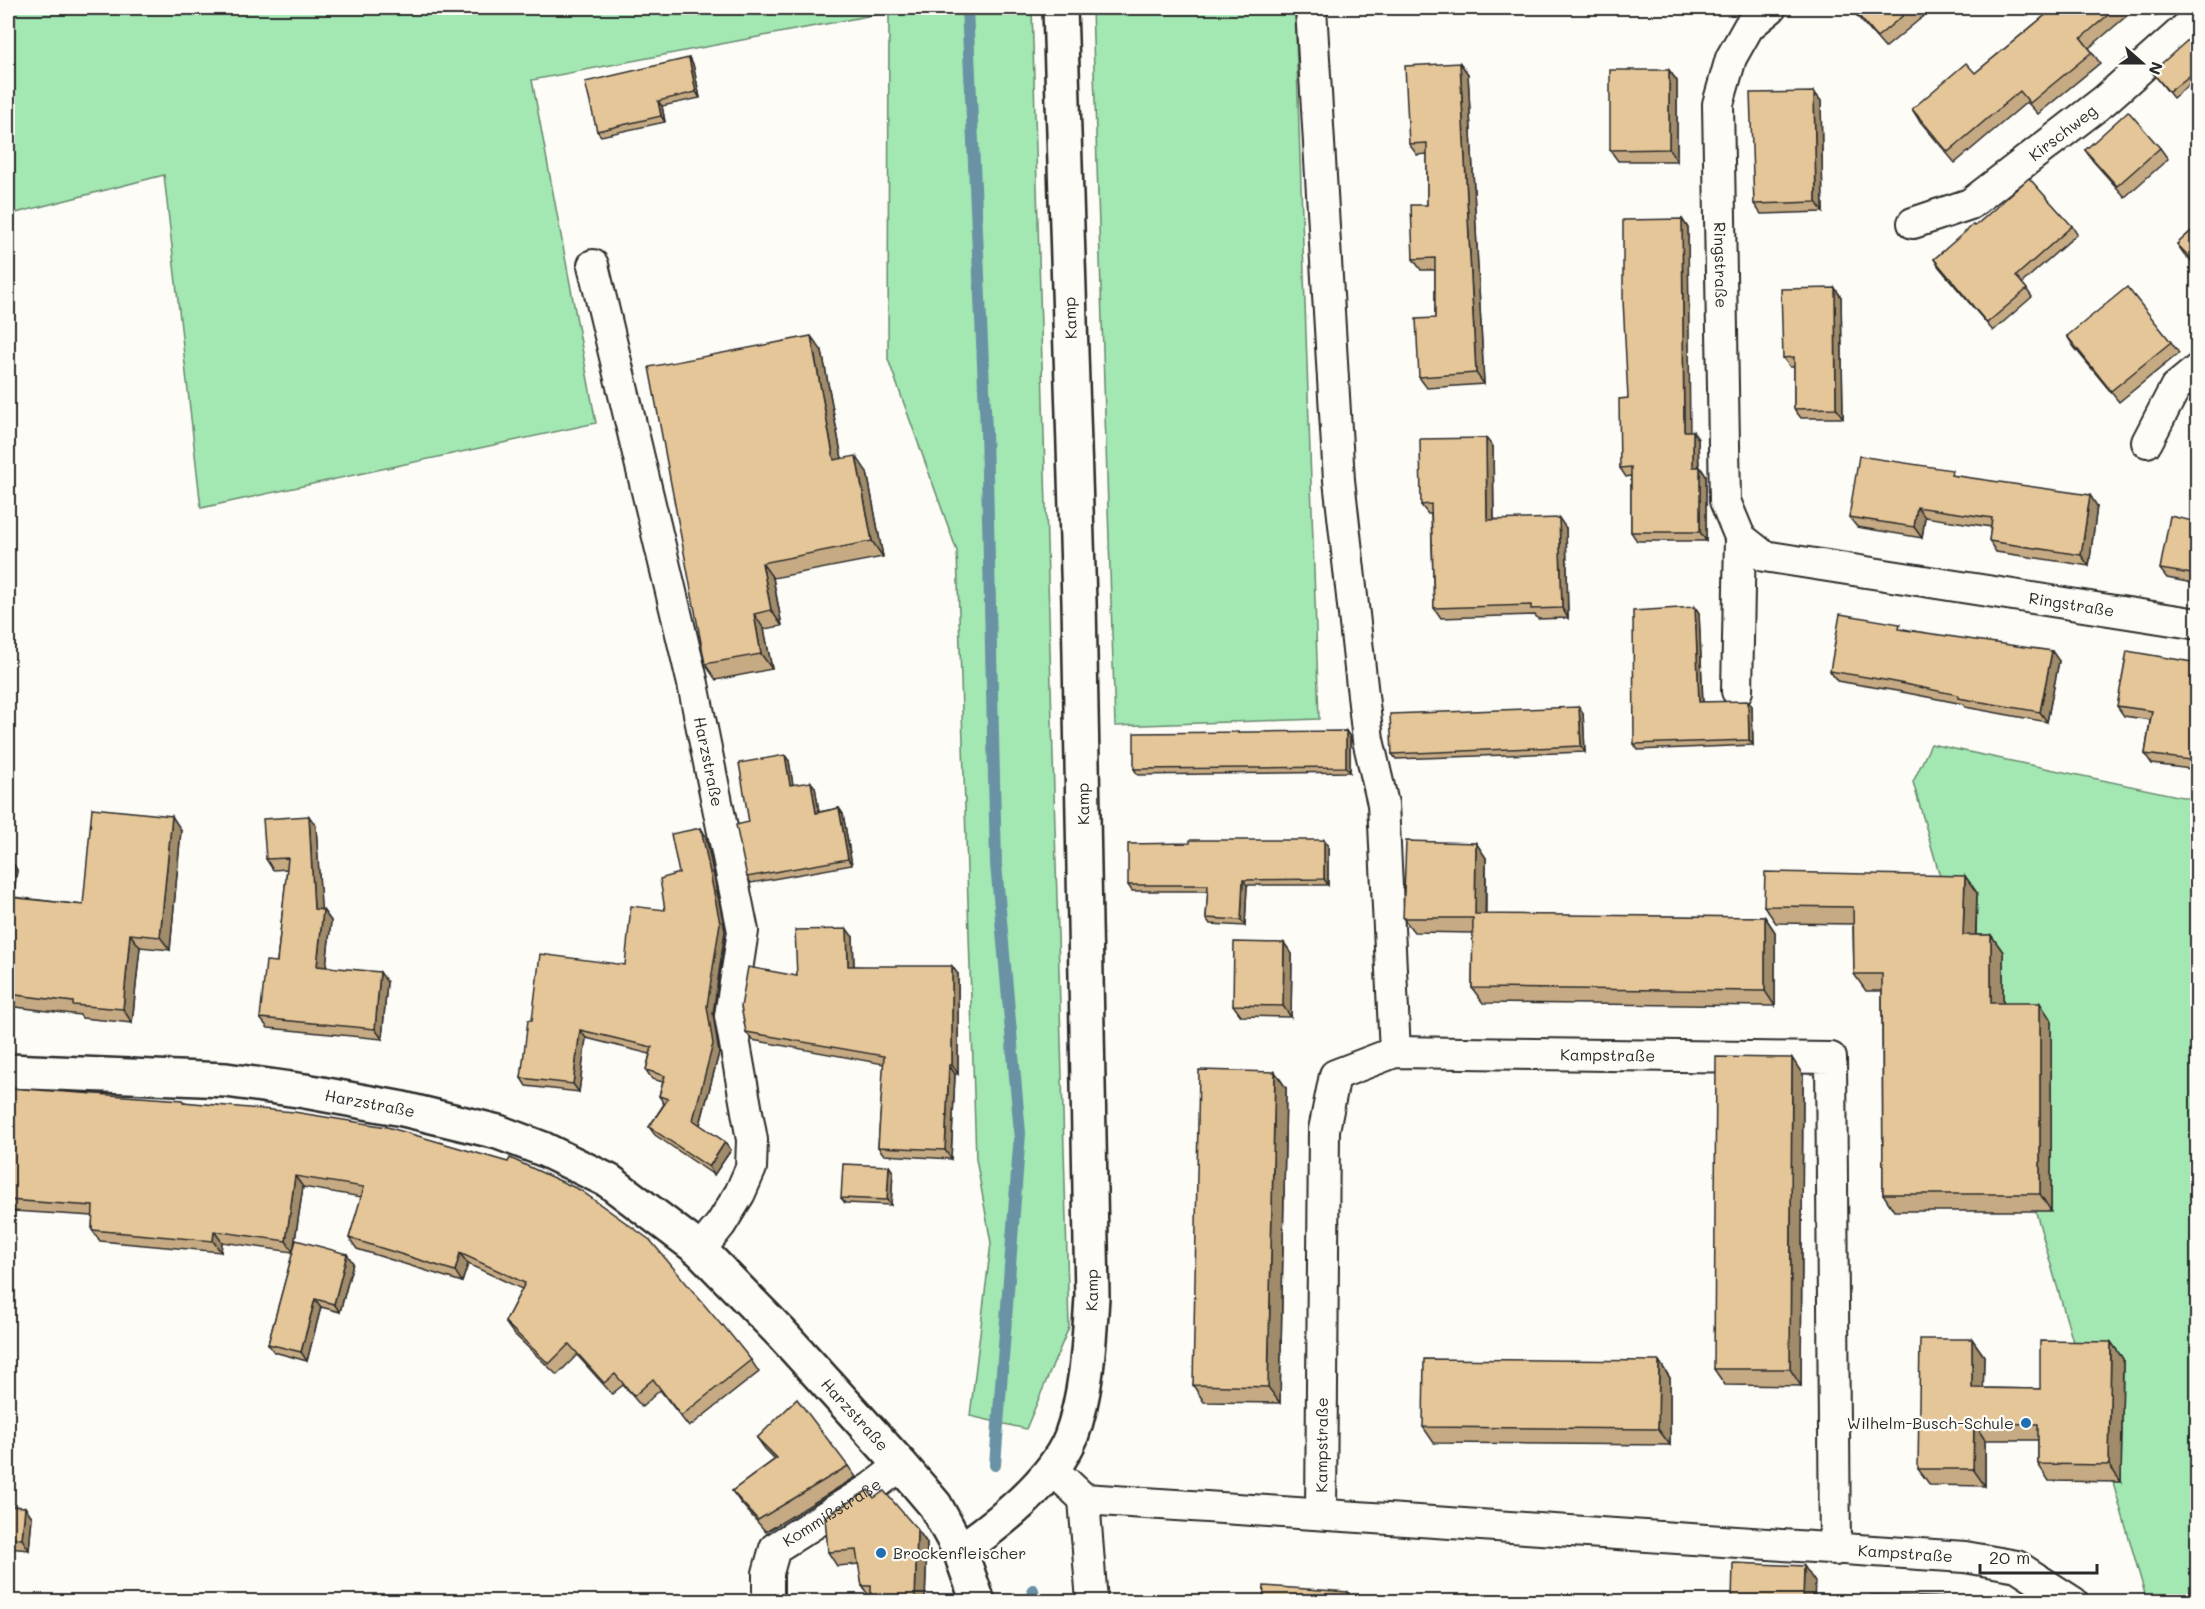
<svg xmlns="http://www.w3.org/2000/svg" width="2205" height="1609" font-family="Mali,sans-serif">
<rect width="100%" height="100%" fill="#fdfcf7"/>
<filter id="ink" filterUnits="userSpaceOnUse"><feTurbulence type="fractalNoise" baseFrequency=".0167" numOctaves="2"/><feDisplacementMap in="SourceGraphic" scale="12" xChannelSelector="R" yChannelSelector="G"/><feConvolveMatrix kernelMatrix="1 2 1 2 8 2 1 2 1" color-interpolation-filters="sRGB"/></filter>
<g filter="url(#ink)">
<g fill="#a3e7b2" stroke="#67896e" stroke-width="1.5">
<path d="M 8,8 L 1032,8 L 1069,1327 L 1026,1429 L 970,1416 L 991,1243 L 976,1159 L 957,551 L 888,359 L 889,12 L 532,80 L 596,423 L 201,508 L 164,175 L 12,214 L 8,176 Z"/>
<path d="M 1092,8 L 1295,8 L 1319,719 L 1115,726 Z"/>
<path d="M 1931,744 L 2197,800 L 2197,1601 L 2147,1601 L 1913,782 Z"/>
</g>
<g fill="none" stroke-linecap="round" stroke-linejoin="round">
<g stroke="#6993a4" stroke-width="12">
<path d="M 967,8 L 986,431 L 996,864 L 1020,1133 L 995,1465"/>
<path d="M 1033,1590 L 1035,1602"/>
</g>
<defs>
<g id="street">
<path d="M 1311,8 L 1339,480 L 1368,740 L 1383,804 L 1395,1052"/>
<path id="s1" d="M 1771,8 L 1749,26 L 1731,58 L 1718,104 L 1725,501 L 1740,537 L 1764,556 L 2198,624"/>
<path id="s2" d="M 1913,223 L 1970,204 L 2105,100 L 2198,17"/>
<path id="s3" d="M 593,265 L 693,684 L 743,931 L 730,1016 L 752,1140 L 751,1168 L 740,1193 L 721,1224 L 700,1250"/>
<path d="M 2147,442 L 2175,388 L 2198,369"/>
<path d="M 1737,691 L 1740,537"/>
<path id="s4" d="M 1052,1469 L 1084,1499 L 1965,1557 L 2017,1566 L 2073,1602"/>
<path d="M 1084,1499 L 1092,1602"/>
<path id="s5" d="M 1321,1513 L 1324,1130 L 1335,1075 L 1395,1052 L 1831,1058 L 1835,1550"/>
<path id="s6" d="M 768,1602 L 768,1573 L 775,1548 L 871,1488 L 901,1465"/>
</g>
<g id="secondary">
<path id="s7" d="M 8,1071 L 226,1080 L 305,1091 L 403,1109 L 498,1132 L 543,1149 L 609,1181 L 700,1250 L 781,1333 L 901,1465 L 935,1505 L 960,1551 L 978,1602"/>
<path id="s8" d="M 960,1551 C 998,1524 1053,1482 1071,1437 C 1087,1393 1089,1344 1092,1297 L 1079,602 L 1060,8"/>
</g>
</defs>
<use href="#street" stroke="#2b2b2b" stroke-width="34"/>
<use href="#secondary" stroke="#2b2b2b" stroke-width="38"/>
<use href="#street" stroke="#fdfcf7" stroke-width="30"/>
<use href="#secondary" stroke="#fdfcf7" stroke-width="33"/>
</g>
<g fill="#c5aa83" stroke="#2b2b2b" stroke-width="1.5">
<path d="M 1850,8 L 1929,8 L 1931,10 L 1885,48 Z"/>
<path d="M 2054,8 L 2136,8 L 2089,48 L 2100,63 L 2038,114 L 2027,102 L 1955,163 L 1919,120 L 1912,109 L 1975,73 Z"/>
<path d="M 2148,8 L 2165,8 L 2156,16 Z"/>
<path d="M 2198,48 L 2198,78 L 2173,98 L 2152,72 Z"/>
<path d="M 689,58 L 693,64 L 700,98 L 662,106 L 665,122 L 601,136 L 597,131 Z"/>
<path d="M 1460,63 L 1468,74 L 1484,384 L 1427,388 L 1419,377 L 1435,318 L 1435,270 L 1421,270 L 1413,259 L 1427,205 L 1427,154 L 1417,155 L 1409,144 Z"/>
<path d="M 1669,70 L 1677,81 L 1677,161 L 1618,161 L 1610,150 Z"/>
<path d="M 1814,92 L 1821,101 L 1823,212 L 1761,214 L 1754,204 Z"/>
<path d="M 2160,148 L 2168,159 L 2125,197 L 2093,161 L 2085,150 Z"/>
<path d="M 1682,219 L 1688,228 L 1689,431 L 1698,439 L 1699,467 L 1700,467 L 1706,476 L 1706,541 L 1637,541 L 1631,532 L 1631,476 L 1626,477 L 1620,468 L 1628,398 Z"/>
<path d="M 2198,225 L 2198,268 L 2184,254 L 2177,244 Z"/>
<path d="M 1975,226 L 2072,226 L 2077,234 L 2022,283 L 2032,297 L 1993,331 L 1939,267 L 1934,259 Z"/>
<path d="M 1835,288 L 1841,297 L 1843,418 L 1801,418 L 1794,409 L 1794,367 L 1790,367 L 1783,358 Z"/>
<path d="M 2067,336 L 2171,342 L 2179,353 L 2119,402 L 2074,347 Z"/>
<path d="M 822,351 L 842,459 L 867,472 L 883,557 L 773,578 L 782,626 L 764,629 L 772,669 L 716,680 L 705,664 Z"/>
<path d="M 1493,447 L 1494,519 L 1566,528 L 1568,618 L 1538,619 L 1535,615 L 1441,618 L 1434,608 L 1431,514 L 1428,514 L 1421,505 Z"/>
<path d="M 1956,476 L 2097,506 L 2089,566 L 1996,552 L 1989,541 L 1991,527 L 1925,517 L 1922,538 L 1857,527 L 1849,517 Z"/>
<path d="M 2198,522 L 2198,584 L 2167,578 L 2160,569 Z"/>
<path d="M 1695,607 L 1699,613 L 1703,702 L 1752,706 L 1753,745 L 1638,750 L 1634,744 Z"/>
<path d="M 1904,629 L 2059,661 L 2047,722 L 1965,707 L 1963,704 L 1897,691 L 1837,681 L 1830,671 Z"/>
<path d="M 2198,663 L 2198,770 L 2152,764 L 2145,754 L 2150,720 L 2124,716 L 2117,706 Z"/>
<path d="M 1579,707 L 1583,713 L 1585,752 L 1396,759 L 1392,754 Z"/>
<path d="M 1346,731 L 1350,737 L 1350,772 L 1138,775 L 1134,769 Z"/>
<path d="M 789,761 L 793,785 L 815,787 L 819,812 L 839,808 L 843,814 L 852,865 L 751,883 L 747,877 L 749,822 Z"/>
<path d="M 316,826 L 321,910 L 323,910 L 331,921 L 326,966 L 387,982 L 382,1039 L 268,1028 L 260,1018 L 277,962 L 287,869 L 273,870 L 266,859 Z"/>
<path d="M 701,828 L 706,837 L 725,931 L 713,1014 L 719,1053 L 700,1125 L 725,1142 L 731,1150 L 714,1175 L 655,1135 L 649,1127 L 664,1104 L 659,1096 L 663,1082 L 652,1079 L 646,1070 L 650,1054 L 586,1038 L 579,1092 L 526,1086 L 521,1078 L 532,1020 L 625,965 L 665,910 L 679,873 Z"/>
<path d="M 181,830 L 170,950 L 140,947 L 132,1023 L 82,1018 L 80,1015 L 8,1006 L 8,856 L 17,870 L 13,897 L 83,905 Z"/>
<path d="M 1476,843 L 1486,858 L 1486,915 L 1765,917 L 1775,932 L 1775,1006 L 1483,1003 L 1472,988 L 1473,933 L 1414,932 L 1403,918 Z"/>
<path d="M 1328,846 L 1328,885 L 1247,885 L 1245,926 L 1210,924 L 1206,918 L 1208,891 L 1132,891 L 1128,885 Z"/>
<path d="M 1965,876 L 1977,893 L 1976,935 L 1991,935 L 2003,952 L 2003,1003 L 2051,1020 L 2051,1211 L 1894,1211 L 1883,1194 L 1882,991 L 1866,991 L 1854,974 L 1853,924 L 1776,923 L 1764,906 Z"/>
<path d="M 853,937 L 854,966 L 958,974 L 958,1074 L 955,1074 L 951,1159 L 884,1155 L 878,1147 L 884,1064 L 752,1040 L 746,1032 L 797,976 Z"/>
<path d="M 1284,943 L 1292,954 L 1291,1017 L 1241,1016 L 1233,1005 Z"/>
<path d="M 1275,1072 L 1286,1088 L 1280,1403 L 1204,1402 L 1193,1385 Z"/>
<path d="M 1803,1075 L 1801,1386 L 1725,1385 L 1714,1369 Z"/>
<path d="M 8,1088 L 185,1102 L 751,1360 L 759,1372 L 689,1427 L 660,1390 L 642,1407 L 623,1385 L 612,1394 L 577,1355 L 557,1375 L 513,1333 L 505,1322 L 522,1289 L 468,1264 L 462,1282 L 357,1249 L 349,1238 L 362,1197 L 303,1187 L 294,1247 L 353,1263 L 340,1312 L 321,1307 L 307,1361 L 274,1352 L 268,1344 L 293,1252 L 222,1242 L 221,1252 L 100,1241 L 92,1230 L 93,1216 L 13,1211 L 13,1218 L 8,1217 Z"/>
<path d="M 889,1166 L 893,1172 L 891,1205 L 845,1203 L 841,1198 Z"/>
<path d="M 1972,1339 L 1984,1356 L 1983,1388 L 2040,1389 L 2111,1342 L 2123,1359 L 2121,1482 L 2049,1481 L 2038,1464 L 2038,1440 L 1985,1440 L 1985,1486 L 1930,1485 L 1918,1469 Z"/>
<path d="M 1659,1361 L 1670,1378 L 1670,1445 L 1434,1443 L 1423,1427 Z"/>
<path d="M 757,1438 L 848,1466 L 856,1477 L 766,1532 L 740,1502 L 732,1491 L 775,1459 L 765,1449 Z"/>
<path d="M 874,1498 L 917,1529 L 927,1543 L 925,1602 L 871,1602 L 871,1599 L 862,1586 L 859,1564 L 837,1566 L 828,1552 Z"/>
<path d="M 8,1506 L 25,1507 L 32,1517 L 29,1550 L 8,1548 Z"/>
</g>
<g fill="#a08b6a" stroke="#2b2b2b" stroke-width="1.5">
<path d="M 689,58 L 693,64 L 700,98 L 696,92 Z"/>
<path d="M 1460,63 L 1468,74 L 1484,384 L 1476,373 Z"/>
<path d="M 1669,70 L 1677,81 L 1677,161 L 1669,149 Z"/>
<path d="M 1814,92 L 1821,101 L 1823,212 L 1816,202 Z"/>
<path d="M 658,101 L 662,106 L 665,122 L 661,116 Z"/>
<path d="M 1682,219 L 1688,228 L 1690,439 L 1684,431 Z"/>
<path d="M 1835,288 L 1841,297 L 1843,418 L 1836,408 Z"/>
<path d="M 811,336 L 822,351 L 845,475 L 834,460 Z"/>
<path d="M 1693,431 L 1698,439 L 1699,476 L 1693,467 Z"/>
<path d="M 1486,438 L 1493,447 L 1494,529 L 1487,520 Z"/>
<path d="M 856,456 L 867,472 L 883,557 L 872,541 Z"/>
<path d="M 1700,467 L 1706,476 L 1706,541 L 1700,532 Z"/>
<path d="M 2090,495 L 2097,506 L 2089,566 L 2081,555 Z"/>
<path d="M 1917,507 L 1925,517 L 1922,538 L 1914,527 Z"/>
<path d="M 1559,518 L 1566,528 L 1568,618 L 1562,608 Z"/>
<path d="M 762,563 L 773,578 L 782,626 L 771,610 Z"/>
<path d="M 1695,607 L 1699,613 L 1703,708 L 1699,702 Z"/>
<path d="M 754,614 L 764,629 L 772,669 L 761,654 Z"/>
<path d="M 2052,651 L 2059,661 L 2047,722 L 2040,712 Z"/>
<path d="M 1748,701 L 1752,706 L 1753,745 L 1749,740 Z"/>
<path d="M 1579,707 L 1583,713 L 1585,752 L 1581,746 Z"/>
<path d="M 1346,731 L 1350,737 L 1350,772 L 1346,767 Z"/>
<path d="M 785,755 L 789,761 L 794,791 L 790,785 Z"/>
<path d="M 811,782 L 815,787 L 820,818 L 816,813 Z"/>
<path d="M 839,808 L 843,814 L 852,865 L 848,859 Z"/>
<path d="M 172,816 L 181,830 L 170,950 L 160,937 Z"/>
<path d="M 309,816 L 316,826 L 322,920 L 314,909 Z"/>
<path d="M 701,828 L 706,837 L 725,931 L 713,1014 L 719,1053 L 699,1128 L 693,1120 L 707,1006 Z"/>
<path d="M 1324,840 L 1328,846 L 1328,885 L 1324,879 Z"/>
<path d="M 1476,843 L 1486,858 L 1485,929 L 1475,914 Z"/>
<path d="M 8,856 L 17,870 L 12,910 L 8,904 Z"/>
<path d="M 1965,876 L 1977,893 L 1975,952 L 1963,935 Z"/>
<path d="M 1243,880 L 1247,885 L 1245,926 L 1241,920 Z"/>
<path d="M 323,910 L 331,921 L 325,976 L 317,966 Z"/>
<path d="M 1765,917 L 1775,932 L 1775,1006 L 1765,991 Z"/>
<path d="M 847,929 L 853,937 L 854,975 L 848,966 Z"/>
<path d="M 130,934 L 140,947 L 132,1023 L 123,1009 Z"/>
<path d="M 1991,935 L 2003,952 L 2003,1020 L 1991,1003 Z"/>
<path d="M 1284,943 L 1292,954 L 1291,1017 L 1283,1006 Z"/>
<path d="M 952,966 L 958,974 L 958,1074 L 952,1065 Z"/>
<path d="M 380,972 L 387,982 L 382,1039 L 375,1029 Z"/>
<path d="M 2040,1003 L 2051,1020 L 2051,1211 L 2040,1194 Z"/>
<path d="M 580,1030 L 586,1038 L 579,1092 L 573,1084 Z"/>
<path d="M 1792,1058 L 1803,1075 L 1801,1386 L 1790,1369 Z"/>
<path d="M 949,1065 L 955,1074 L 951,1159 L 945,1150 Z"/>
<path d="M 1275,1072 L 1286,1088 L 1280,1403 L 1268,1387 Z"/>
<path d="M 725,1142 L 731,1150 L 714,1175 L 709,1167 Z"/>
<path d="M 889,1166 L 893,1172 L 891,1205 L 887,1200 Z"/>
<path d="M 295,1176 L 303,1187 L 293,1252 L 286,1241 Z"/>
<path d="M 8,1202 L 13,1211 L 13,1218 L 8,1210 Z"/>
<path d="M 214,1231 L 222,1242 L 221,1252 L 213,1241 Z"/>
<path d="M 460,1253 L 468,1264 L 462,1282 L 455,1271 Z"/>
<path d="M 347,1254 L 353,1263 L 340,1312 L 334,1304 Z"/>
<path d="M 315,1299 L 321,1307 L 307,1361 L 301,1352 Z"/>
<path d="M 1972,1339 L 1984,1356 L 1983,1405 L 1972,1388 Z"/>
<path d="M 2111,1342 L 2123,1359 L 2121,1482 L 2109,1465 Z"/>
<path d="M 1659,1361 L 1670,1378 L 1670,1445 L 1658,1429 Z"/>
<path d="M 1974,1423 L 1985,1440 L 1985,1486 L 1973,1469 Z"/>
<path d="M 25,1507 L 32,1517 L 29,1550 L 22,1539 Z"/>
<path d="M 917,1529 L 927,1543 L 925,1602 L 915,1602 Z"/>
<path d="M 1804,1566 L 1815,1582 L 1814,1602 L 1803,1602 Z"/>
<path d="M 1348,1592 L 1355,1602 L 1347,1602 Z"/>
</g>
<g fill="#e5c698" stroke="#2b2b2b" stroke-width="1.5">
<path d="M 1852,8 L 1912,8 L 1877,37 Z"/>
<path d="M 2054,8 L 2116,8 L 2081,38 L 2092,52 L 2030,103 L 2020,91 L 1948,152 L 1912,109 L 1966,63 L 1975,73 Z"/>
<path d="M 2190,38 L 2198,48 L 2198,69 L 2169,92 L 2152,72 Z"/>
<path d="M 689,58 L 696,92 L 658,101 L 661,116 L 597,131 L 585,82 Z"/>
<path d="M 1460,63 L 1476,373 L 1419,377 L 1416,319 L 1435,318 L 1435,258 L 1413,259 L 1411,205 L 1427,205 L 1427,143 L 1409,144 L 1405,66 Z"/>
<path d="M 1610,70 L 1669,70 L 1669,149 L 1610,150 Z"/>
<path d="M 1814,92 L 1816,202 L 1754,204 L 1750,93 Z"/>
<path d="M 2128,111 L 2160,148 L 2117,186 L 2085,150 Z"/>
<path d="M 2029,178 L 2072,226 L 2016,276 L 2027,289 L 1987,323 L 1934,259 L 1973,225 L 1975,226 Z"/>
<path d="M 1682,219 L 1684,431 L 1693,431 L 1693,467 L 1700,467 L 1700,532 L 1631,532 L 1631,467 L 1620,468 L 1619,399 L 1628,398 L 1623,300 L 1623,220 Z"/>
<path d="M 2198,225 L 2198,266 L 2177,244 Z"/>
<path d="M 2127,287 L 2171,342 L 2111,391 L 2067,336 Z"/>
<path d="M 1835,288 L 1836,408 L 1794,409 L 1794,357 L 1783,358 L 1781,289 Z"/>
<path d="M 811,336 L 834,460 L 856,456 L 872,541 L 762,563 L 771,610 L 754,614 L 761,654 L 705,664 L 649,367 Z"/>
<path d="M 1486,438 L 1487,520 L 1559,518 L 1562,608 L 1531,609 L 1531,605 L 1434,608 L 1431,504 L 1421,505 L 1420,439 Z"/>
<path d="M 1859,456 L 1952,470 L 1951,475 L 2090,495 L 2081,555 L 1989,541 L 1992,518 L 1917,507 L 1914,527 L 1849,517 Z"/>
<path d="M 2170,516 L 2198,522 L 2198,575 L 2160,569 Z"/>
<path d="M 1695,607 L 1699,702 L 1748,701 L 1749,740 L 1634,744 L 1633,611 Z"/>
<path d="M 1840,614 L 1900,624 L 1899,629 L 2052,651 L 2040,712 L 1958,698 L 1958,695 L 1890,681 L 1830,671 Z"/>
<path d="M 2127,651 L 2198,663 L 2198,761 L 2145,754 L 2152,711 L 2117,706 Z"/>
<path d="M 1579,707 L 1581,746 L 1392,754 L 1390,714 Z"/>
<path d="M 1346,731 L 1346,767 L 1134,769 L 1134,733 Z"/>
<path d="M 785,755 L 790,785 L 811,782 L 816,813 L 839,808 L 848,859 L 747,877 L 736,825 L 749,822 L 739,763 Z"/>
<path d="M 92,808 L 172,816 L 160,937 L 130,934 L 123,1009 L 73,1005 L 73,1002 L 8,994 L 8,897 L 83,905 Z"/>
<path d="M 309,816 L 314,909 L 323,910 L 317,966 L 380,972 L 375,1029 L 260,1018 L 266,961 L 277,962 L 288,858 L 266,859 L 263,819 Z"/>
<path d="M 701,828 L 720,923 L 707,1006 L 713,1044 L 693,1120 L 725,1142 L 709,1167 L 649,1127 L 668,1099 L 659,1096 L 665,1076 L 646,1070 L 652,1047 L 580,1030 L 573,1084 L 521,1078 L 528,1020 L 532,1020 L 540,954 L 625,965 L 631,906 L 665,910 L 660,879 L 679,873 L 671,834 Z"/>
<path d="M 1190,840 L 1324,840 L 1324,879 L 1243,880 L 1241,920 L 1206,918 L 1208,885 L 1128,885 L 1128,844 L 1190,843 Z"/>
<path d="M 1406,841 L 1476,843 L 1475,914 L 1765,917 L 1765,991 L 1472,988 L 1473,918 L 1403,918 Z"/>
<path d="M 1765,872 L 1965,876 L 1963,935 L 1991,935 L 1991,1003 L 2040,1003 L 2040,1194 L 1883,1194 L 1882,974 L 1854,974 L 1853,907 L 1764,906 Z"/>
<path d="M 847,929 L 848,966 L 952,966 L 952,1065 L 949,1065 L 945,1150 L 878,1147 L 884,1056 L 746,1032 L 741,1007 L 748,967 L 797,976 L 795,930 Z"/>
<path d="M 1234,942 L 1284,943 L 1283,1006 L 1233,1005 Z"/>
<path d="M 1716,1057 L 1792,1058 L 1790,1369 L 1714,1369 Z"/>
<path d="M 1199,1070 L 1275,1072 L 1268,1387 L 1193,1385 Z"/>
<path d="M 8,1088 L 183,1100 L 183,1102 L 294,1112 L 387,1127 L 508,1162 L 510,1158 L 580,1190 L 650,1240 L 722,1326 L 723,1325 L 751,1360 L 681,1416 L 653,1379 L 634,1396 L 615,1374 L 604,1383 L 569,1344 L 549,1364 L 505,1322 L 525,1283 L 460,1253 L 455,1271 L 349,1238 L 364,1187 L 295,1176 L 286,1241 L 214,1231 L 213,1241 L 92,1230 L 93,1206 L 8,1200 Z"/>
<path d="M 843,1164 L 889,1166 L 887,1200 L 841,1198 Z"/>
<path d="M 296,1240 L 347,1254 L 334,1304 L 315,1299 L 301,1352 L 268,1344 Z"/>
<path d="M 1920,1339 L 1972,1339 L 1972,1388 L 2040,1389 L 2040,1341 L 2111,1342 L 2109,1465 L 2038,1464 L 2038,1424 L 1974,1423 L 1973,1469 L 1918,1469 Z"/>
<path d="M 1424,1359 L 1659,1361 L 1658,1429 L 1423,1427 Z"/>
<path d="M 797,1399 L 848,1466 L 758,1520 L 732,1491 L 777,1458 L 757,1438 Z"/>
<path d="M 868,1490 L 874,1498 L 884,1491 L 917,1529 L 915,1602 L 871,1602 L 871,1586 L 862,1586 L 856,1550 L 828,1552 L 825,1517 Z"/>
<path d="M 8,1506 L 25,1507 L 22,1539 L 8,1538 Z"/>
<path d="M 1733,1563 L 1804,1566 L 1803,1602 L 1732,1602 Z"/>
<path d="M 1264,1586 L 1348,1592 L 1347,1602 L 1263,1602 Z"/>
<path d="M 1871,1595 L 2010,1600 L 2010,1602 L 1871,1602 Z"/>
</g>
</g>
<g fill="#1f6fb2" stroke="#fdfcf7" stroke-width="2">
<circle cx="2026" cy="1423" r="6"/>
<circle cx="881" cy="1553" r="6"/>
</g>
<g text-anchor="middle" stroke-width="4.5" stroke-linejoin="round" paint-order="stroke">
<g font-size="16" fill="#2b2b2b" stroke="#fdfcf7">
<text dy="6" stroke="none"><textPath href="#s2" startOffset="177">Kirschweg</textPath></text>
<text dy="6" stroke="none"><textPath href="#s1" startOffset="274">Ringstraße</textPath></text>
<text transform="translate(1070 318) rotate(-92)" y="6">Kamp</text>
<text dy="6" stroke="none"><textPath href="#s1" startOffset="891">Ringstraße</textPath></text>
<text dy="6" stroke="none"><textPath href="#s3" startOffset="510">Harzstraße</textPath></text>
<text transform="translate(1083 804) rotate(-91)" y="6">Kamp</text>
<text dy="6" stroke="none"><textPath href="#s5" startOffset="716">Kampstraße</textPath></text>
<text dy="6" stroke="none"><textPath href="#s7" startOffset="364">Harzstraße</textPath></text>
<text dy="6" stroke="none"><textPath href="#s8" startOffset="310">Kamp</textPath></text>
<text dy="6" stroke="none"><textPath href="#s7" startOffset="957">Harzstraße</textPath></text>
<text dy="6" stroke="none"><textPath href="#s5" startOffset="68">Kampstraße</textPath></text>
<text dy="6" stroke="none"><textPath href="#s6" startOffset="122">Kommißstraße</textPath></text>
<text dy="6" stroke="none"><textPath href="#s4" startOffset="867">Kampstraße</textPath></text>
</g>
<g font-size="16" fill="#2b2b2b" stroke="#fdfcf7" text-anchor="end">
<text x="2014" y="1429">Wilhelm-Busch-Schule</text>
<text x="893" y="1559" text-anchor="start">Brockenfleischer</text>
</g>
</g>
<rect width="2205" height="1609" fill="none" stroke="#fdfcf7" stroke-width="30"/>
<rect x="15" y="15" width="2175" height="1579" fill="none" stroke="#2b2b2b" stroke-width="2" filter="url(#ink)"/>
<g transform="translate(2142 63) rotate(111)" stroke="#fdfcf7" stroke-width="4.5" paint-order="stroke">
<path d="M0-4.5L10 22L0 15L-10 22Z" fill="#2b2b2b"/>
<text y="-9" font-size="16" font-weight="bold" text-anchor="middle" fill="#2b2b2b">N</text>
</g>
<path d="M1980 1564v9h117v-9" fill="none" stroke="#2b2b2b" stroke-width="3"/>
<text x="1989" y="1564" font-size="18" fill="#2b2b2b" stroke="#fdfcf7" stroke-width="4.5" paint-order="stroke">20 m</text>
</svg>
